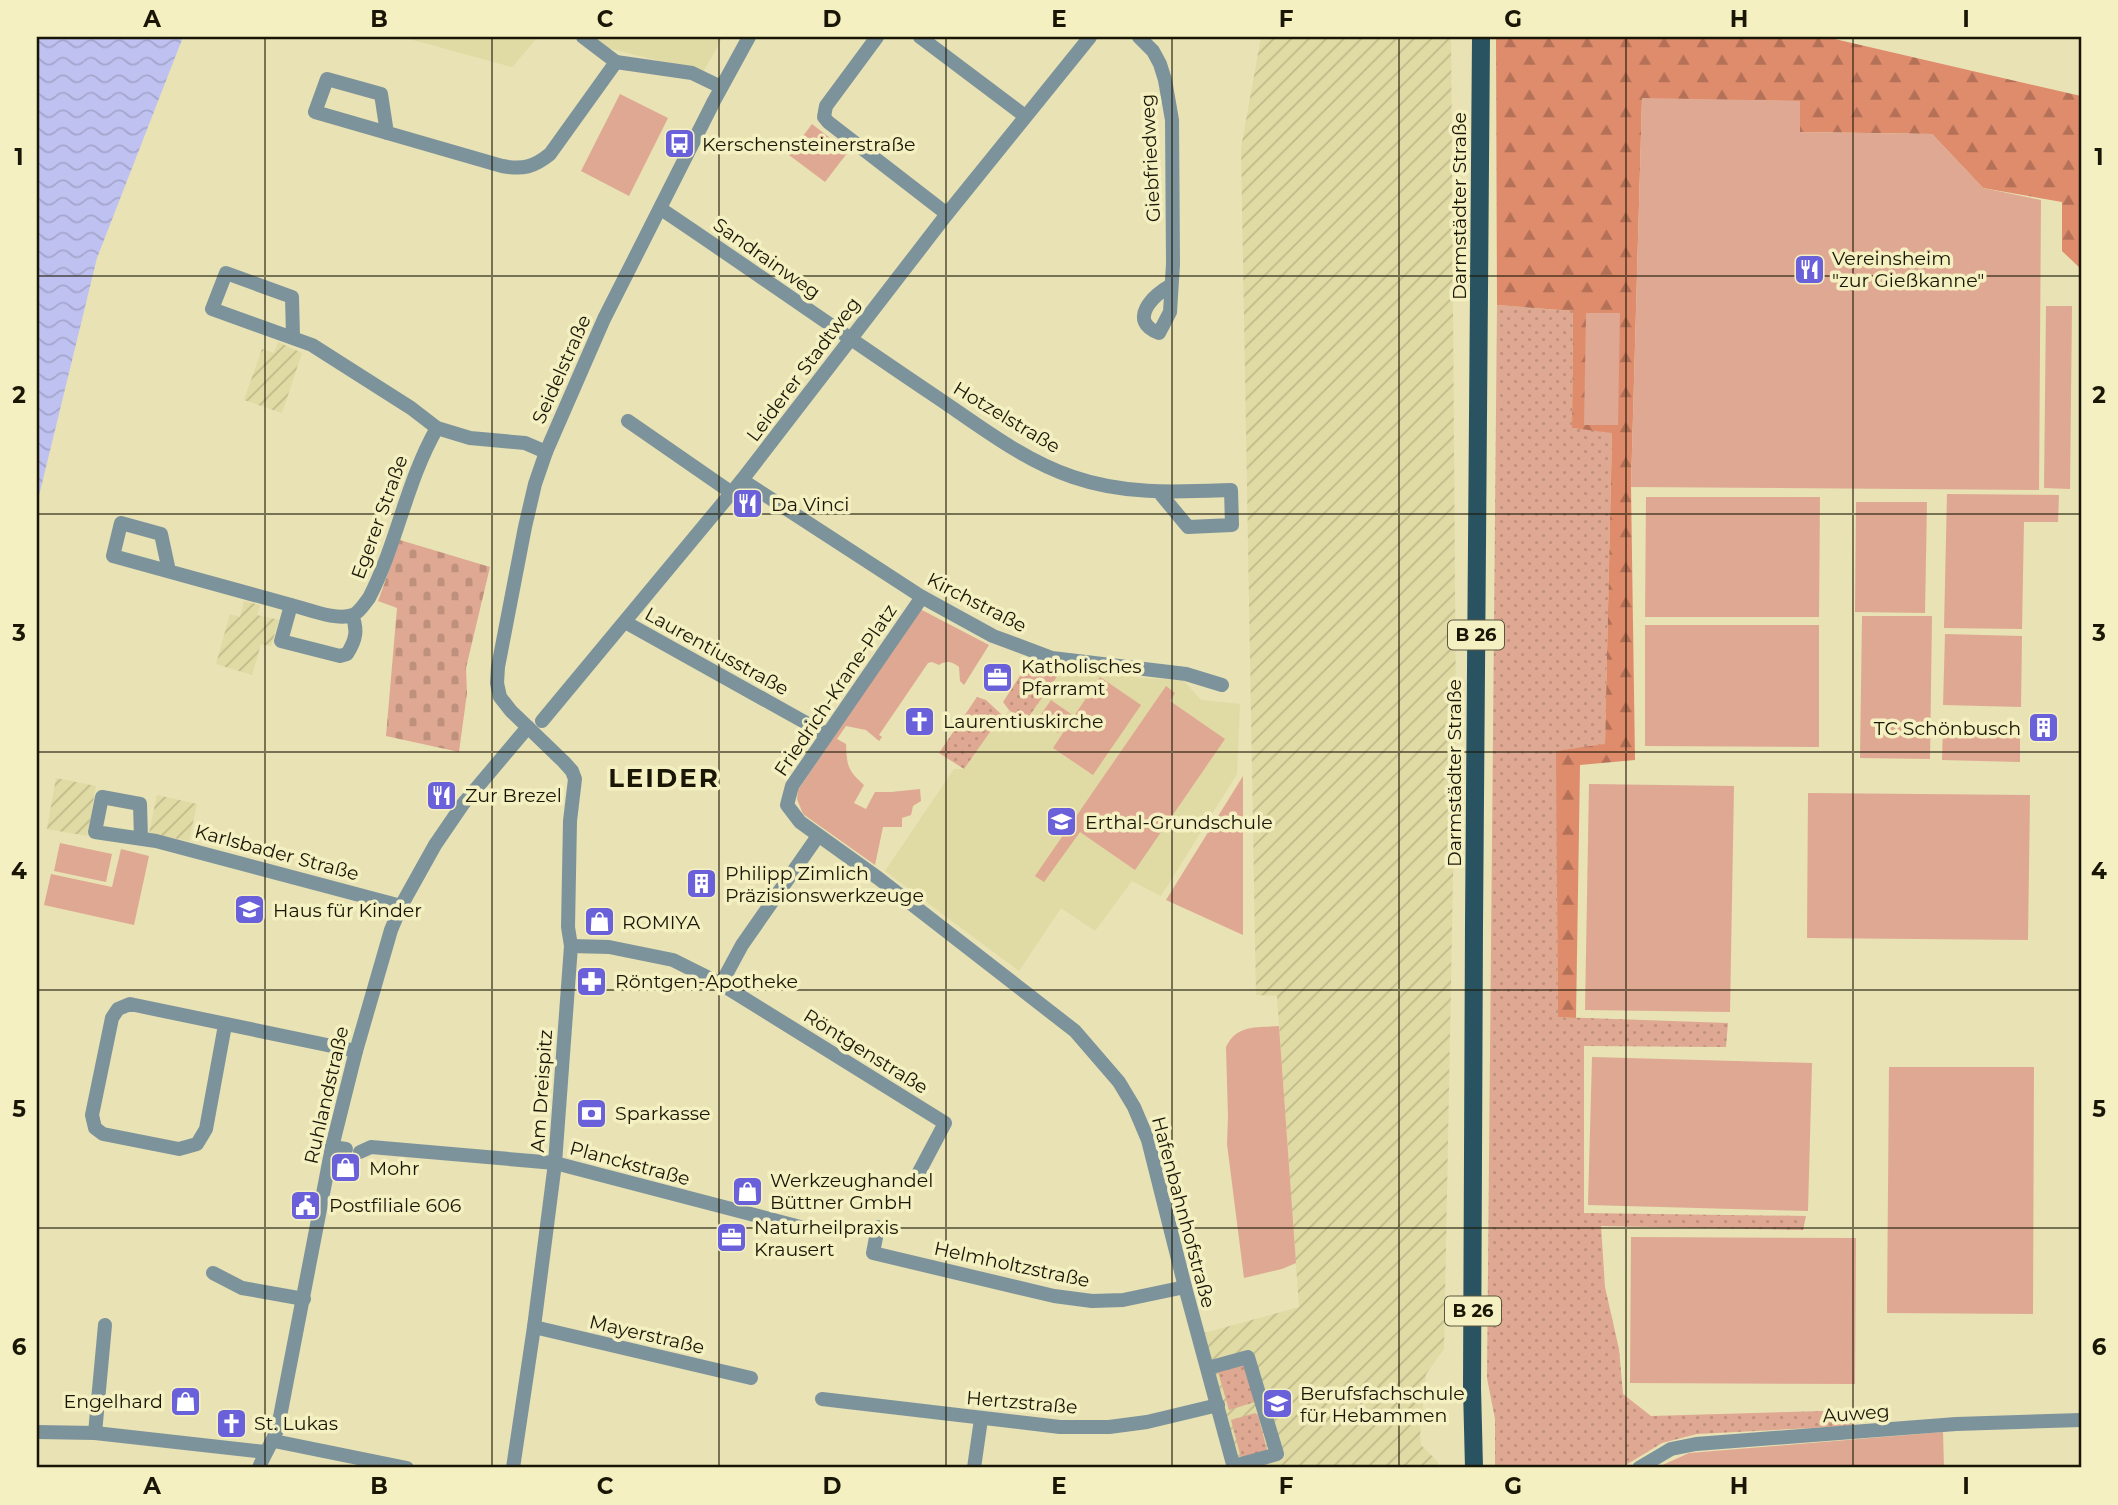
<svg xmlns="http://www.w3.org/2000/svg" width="2118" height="1505" font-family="Montserrat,sans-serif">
<defs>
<pattern id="industrial-furrows" width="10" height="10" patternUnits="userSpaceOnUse" patternTransform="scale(1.75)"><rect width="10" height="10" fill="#e0daa4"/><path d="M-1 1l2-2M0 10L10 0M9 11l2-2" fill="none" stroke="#c0ba8c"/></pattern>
<pattern id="grass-dots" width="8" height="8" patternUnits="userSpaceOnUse" patternTransform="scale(1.75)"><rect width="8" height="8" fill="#dfa892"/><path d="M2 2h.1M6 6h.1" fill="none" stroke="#bf907c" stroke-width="1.8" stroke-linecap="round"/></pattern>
<pattern id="forest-firs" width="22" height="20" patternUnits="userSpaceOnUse" patternTransform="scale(1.75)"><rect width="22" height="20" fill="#df8c6c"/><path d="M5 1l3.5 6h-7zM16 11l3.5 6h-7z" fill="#b47157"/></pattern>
<pattern id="cemetery-stones" width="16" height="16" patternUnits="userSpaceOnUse" patternTransform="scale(1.75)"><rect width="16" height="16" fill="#dfa892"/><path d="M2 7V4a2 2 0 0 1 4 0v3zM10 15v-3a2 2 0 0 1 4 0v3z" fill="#bf907c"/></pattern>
<pattern id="water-waves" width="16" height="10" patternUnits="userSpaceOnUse" patternTransform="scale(1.75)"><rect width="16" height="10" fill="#bfc2f1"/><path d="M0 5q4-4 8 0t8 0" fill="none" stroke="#a4a6cd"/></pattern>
</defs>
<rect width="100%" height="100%" fill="#e8e2b4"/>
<g fill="#e0daa4">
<path d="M 402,37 L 538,37 L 512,67 Z"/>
<path d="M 594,37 L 723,37 L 703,72 L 608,48 Z"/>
<path d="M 1061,671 L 1184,681 L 1201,700 L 1240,704 L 1237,774 L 1161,896 L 1132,881 L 1095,931 L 1061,908 L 1019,971 L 885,871 L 954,769 L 964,769 L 998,721 L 1000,722 L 1009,710 L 1026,721 Z"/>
</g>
<g fill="url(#industrial-furrows)">
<path d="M 1261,37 L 1451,37 L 1456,721 L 1444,1349 L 1426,1374 L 1420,1435 L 1421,1445 L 1438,1462 L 1438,1468 L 1240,1468 L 1204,1333 L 1299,1307 L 1277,996 L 1256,995 L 1241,148 Z"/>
<path d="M 278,342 L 302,353 L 282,413 L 244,400 L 262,349 L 274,353 Z"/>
<path d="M 244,601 L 260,605 L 257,615 L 279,620 L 271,646 L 261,644 L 252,675 L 216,664 L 230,614 L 240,617 Z"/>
<path d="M 56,778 L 96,786 L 87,836 L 47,829 Z"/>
<path d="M 157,795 L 197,804 L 189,841 L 149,833 Z"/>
</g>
<g fill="url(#grass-dots)">
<path d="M 1497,305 L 1573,311 L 1572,428 L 1612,432 L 1605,745 L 1557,751 L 1558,1017 L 1728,1023 L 1726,1047 L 1584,1046 L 1584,1213 L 1806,1216 L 1803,1230 L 1601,1226 L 1605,1287 L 1619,1349 L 1623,1394 L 1651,1416 L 1861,1410 L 1860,1420 L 1851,1426 L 1697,1434 L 1662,1443 L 1621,1468 L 1495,1468 L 1495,1419 L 1487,1378 Z"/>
<path d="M 1029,662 L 1061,671 L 1025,722 L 1009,710 L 1003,702 Z"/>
<path d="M 977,697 L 986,700 L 1002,715 L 964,769 L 939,753 Z"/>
<path d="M 1244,1365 L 1255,1402 L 1229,1410 L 1218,1372 Z"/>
<path d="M 1255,1413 L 1258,1415 L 1267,1450 L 1241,1458 L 1231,1420 Z"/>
</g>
<path fill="url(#forest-firs)" d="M 1496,37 L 1826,37 L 2081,96 L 2081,269 L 2062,251 L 2062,202 L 1983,188 L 1932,134 L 1800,132 L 1800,101 L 1642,99 L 1631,487 L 1635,760 L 1580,765 L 1576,1018 L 1558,1017 L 1556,751 L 1605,744 L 1612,433 L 1572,428 L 1573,311 L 1497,305 Z"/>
<path fill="url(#cemetery-stones)" d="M 400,540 L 490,567 L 466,668 L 467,693 L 459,752 L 386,736 L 397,608 L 378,601 Z"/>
<g fill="#dfa892">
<path d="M 620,94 L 668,118 L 629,196 L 581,171 Z"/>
<path d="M 1642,98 L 1800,101 L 1800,132 L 1932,134 L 1983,188 L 2041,200 L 2039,490 L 1631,487 Z"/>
<path d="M 812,124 L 848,152 L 825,182 L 789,155 Z"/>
<path d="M 2046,306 L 2072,306 L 2070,489 L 2044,488 Z"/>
<path d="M 1586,313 L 1620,313 L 1618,425 L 1584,425 Z"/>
<path d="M 1947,494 L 2059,495 L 2058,522 L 2024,522 L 2022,629 L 1944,628 Z"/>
<path d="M 1646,497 L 1820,497 L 1819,617 L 1645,617 Z"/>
<path d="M 1856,502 L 1927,502 L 1925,613 L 1855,612 Z"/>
<path d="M 920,609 L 989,645 L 964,685 L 960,681 L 959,667 C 952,662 947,660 939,665 L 932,662 L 928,663 L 879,735 L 882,737 L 879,741 L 866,730 L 846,726 L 837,739 L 846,744 C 847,765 847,770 864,785 L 854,803 L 866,809 L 875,792 L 891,792 L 920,789 L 921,801 L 913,806 L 911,815 L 902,818 L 902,827 L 883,827 L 875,865 L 803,814 L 797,799 L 798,790 Z"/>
<path d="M 1862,616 L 1932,616 L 1930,759 L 1860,758 Z"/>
<path d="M 1645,625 L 1819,625 L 1819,747 L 1645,746 Z"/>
<path d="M 1945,634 L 2022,636 L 2021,707 L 1943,705 Z"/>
<path d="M 1100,677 L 1141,705 L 1093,775 L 1053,748 Z"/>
<path d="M 1166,686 L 1175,693 L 1170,701 L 1225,739 L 1135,870 L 1080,832 L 1044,882 L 1035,876 Z"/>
<path d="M 1051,700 L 1071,714 L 1058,733 L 1038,719 Z"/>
<path d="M 1943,725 L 2020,727 L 2020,762 L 1942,760 Z"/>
<path d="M 1243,776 L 1243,935 L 1166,900 Z"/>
<path d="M 1589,784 L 1734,786 L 1730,1012 L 1585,1010 Z"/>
<path d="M 1808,793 L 2030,795 L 2028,940 L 1807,938 Z"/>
<path d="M 60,843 L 112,854 L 106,882 L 54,871 Z"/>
<path d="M 121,849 L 149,856 L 134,925 L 44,905 L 51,874 L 112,887 Z"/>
<path d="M 1279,1026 L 1296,1263 L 1282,1269 L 1244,1278 L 1227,1144 L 1228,1116 L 1226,1047 C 1237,1024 1256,1028 1279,1026 Z"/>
<path d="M 1592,1057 L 1812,1063 L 1808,1211 L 1588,1205 Z"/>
<path d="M 1889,1067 L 2034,1067 L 2033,1314 L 1887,1313 Z"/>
<path d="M 1631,1237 L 1856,1238 L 1855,1384 L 1630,1383 Z"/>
<path d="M 1943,1432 L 1944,1468 L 1656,1468 L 1689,1453 Z"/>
</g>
<path fill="url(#water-waves)" d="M 37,37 L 183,37 L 97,258 L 37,504 Z"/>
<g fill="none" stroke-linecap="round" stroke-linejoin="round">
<g stroke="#7d939b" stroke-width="14">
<path d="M 583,37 L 616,62 L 692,73 L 721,87"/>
<path d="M 877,37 L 826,106 L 824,117 L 828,122 L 947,214"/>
<path d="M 920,37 L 1025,116"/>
<path d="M 1139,37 L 1153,51 L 1160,64 L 1165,80 L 1172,120 L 1173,264 L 1170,312 L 1159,333 C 1127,321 1153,295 1171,285"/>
<path d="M 387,133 L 381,94 L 327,79 L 315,112 L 502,166 C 523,170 534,167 550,154 L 616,62"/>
<path d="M 661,209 C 752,270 841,333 932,394 C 977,424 1022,460 1073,477 C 1125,495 1177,492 1231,490 L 1232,525 L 1188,527 L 1159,492"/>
<path d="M 293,337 L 292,297 L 226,273 L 212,309 L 312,345 L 411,408 L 437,428 L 470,438 L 525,443 L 546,452"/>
<path d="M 628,421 L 732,493"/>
<path d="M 742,480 L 922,597 L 993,636 L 1052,658 L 1186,674 L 1222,685"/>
<path d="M 169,571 L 161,534 L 121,523 L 113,556 L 291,605"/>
<path d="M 922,597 L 792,786 L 787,805 L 800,822 L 878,878 L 1075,1031 L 1119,1082 L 1134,1107 L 1148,1140 L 1185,1287 L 1234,1468"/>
<path d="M 352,615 C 358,630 356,640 347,654 L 340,656 L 281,641 L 291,605 C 309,609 335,621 353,615 C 360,612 364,604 369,598 C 397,544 406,482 437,428"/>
<path d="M 625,622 L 826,734"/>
<path d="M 542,721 L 742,480 L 947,214 L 1090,37"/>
<path d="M 141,838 L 140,804 L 102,797 L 95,832 L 156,841 L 401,906"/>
<path d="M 571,946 L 609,947 L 673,960 L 721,984 L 945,1123 L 918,1174"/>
<path d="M 721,984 L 742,945 L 818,836"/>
<path d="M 225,1025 L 206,1129 L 197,1144 L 179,1149 L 103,1134 L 95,1128 L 92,1115 L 112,1018 L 118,1009 L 130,1004 L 356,1051"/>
<path d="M 332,1147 L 346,1149"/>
<path d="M 360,1152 L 371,1147 L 555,1163 L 804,1228"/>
<path d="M 878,1227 L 873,1253 L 1054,1296 L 1092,1301 L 1123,1300 L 1185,1287"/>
<path d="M 213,1273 L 242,1288 L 304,1299"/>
<path d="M 534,1327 L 751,1378"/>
<path d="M 1208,1368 L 1248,1357 L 1277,1454 L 1234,1466"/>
<path d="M 822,1399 L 1060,1427 L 1109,1427 L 1147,1422 L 1218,1405"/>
<path d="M 37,1432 L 95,1433 L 265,1452"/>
<path d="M 95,1433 L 105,1325"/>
<path d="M 274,1441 L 407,1468"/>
<path d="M 259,1468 C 264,1454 273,1442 278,1427 L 332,1147 L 356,1051 L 391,930 L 401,906 L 435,845 L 463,804 L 528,727"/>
<path d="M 513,1468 L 534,1327 L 555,1163 L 571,946 L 568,927 L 570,821 L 575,779 L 572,771 L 564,762 L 511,711 L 500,697 L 497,683 L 498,667 L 525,527 L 535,484 L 546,452 L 604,319 L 714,101 L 749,37"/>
<path d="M 974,1468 L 981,1419"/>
<path d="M 1639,1468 L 1671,1449 L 1696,1444 L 1956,1424 L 2081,1420"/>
</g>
<path stroke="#295361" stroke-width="18" d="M 1474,1468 L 1472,1388 L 1474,924 L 1481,37"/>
</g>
<path fill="none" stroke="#191606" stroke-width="2" stroke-opacity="0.55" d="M 265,37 L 265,1468M 492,37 L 492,1468M 719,37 L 719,1468M 946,37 L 946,1468M 1172,37 L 1172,1468M 1399,37 L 1399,1468M 1626,37 L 1626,1468M 1853,37 L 1853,1468M 37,276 L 2081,276M 37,514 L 2081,514M 37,752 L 2081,752M 37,990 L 2081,990M 37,1228 L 2081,1228"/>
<defs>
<symbol id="bus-square" viewBox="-11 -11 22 22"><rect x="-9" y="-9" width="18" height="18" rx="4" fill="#6960da" stroke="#f5f0c1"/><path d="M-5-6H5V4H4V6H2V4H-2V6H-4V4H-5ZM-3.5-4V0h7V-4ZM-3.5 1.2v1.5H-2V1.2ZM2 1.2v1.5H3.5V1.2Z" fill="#fff"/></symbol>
<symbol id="restaurant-square" viewBox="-11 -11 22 22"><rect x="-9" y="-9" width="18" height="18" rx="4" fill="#6960da" stroke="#f5f0c1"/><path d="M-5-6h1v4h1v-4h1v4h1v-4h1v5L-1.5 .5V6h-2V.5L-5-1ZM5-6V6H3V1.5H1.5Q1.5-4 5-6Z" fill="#fff"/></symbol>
<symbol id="office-square" viewBox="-11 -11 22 22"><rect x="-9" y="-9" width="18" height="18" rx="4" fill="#6960da" stroke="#f5f0c1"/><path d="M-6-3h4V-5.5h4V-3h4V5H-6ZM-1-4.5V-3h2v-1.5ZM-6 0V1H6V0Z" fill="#fff"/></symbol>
<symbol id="church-square" viewBox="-11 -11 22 22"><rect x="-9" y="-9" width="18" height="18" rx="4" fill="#6960da" stroke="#f5f0c1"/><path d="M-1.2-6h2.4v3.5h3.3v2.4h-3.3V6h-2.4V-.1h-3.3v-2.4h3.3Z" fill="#fff"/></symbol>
<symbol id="building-square" viewBox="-11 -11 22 22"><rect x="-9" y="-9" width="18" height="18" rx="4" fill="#6960da" stroke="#f5f0c1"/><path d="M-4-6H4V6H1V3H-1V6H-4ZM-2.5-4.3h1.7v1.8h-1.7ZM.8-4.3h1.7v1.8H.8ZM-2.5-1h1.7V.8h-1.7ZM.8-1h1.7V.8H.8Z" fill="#fff"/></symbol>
<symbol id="school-square" viewBox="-11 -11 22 22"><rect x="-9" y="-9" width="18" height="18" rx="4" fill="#6960da" stroke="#f5f0c1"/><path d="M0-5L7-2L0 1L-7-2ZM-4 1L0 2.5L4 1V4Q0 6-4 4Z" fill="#fff"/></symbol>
<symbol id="shop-square" viewBox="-11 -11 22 22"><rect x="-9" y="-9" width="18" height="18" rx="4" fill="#6960da" stroke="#f5f0c1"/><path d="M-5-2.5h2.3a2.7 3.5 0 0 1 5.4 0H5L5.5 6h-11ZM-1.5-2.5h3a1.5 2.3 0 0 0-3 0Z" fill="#fff"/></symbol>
<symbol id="pharmacy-square" viewBox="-11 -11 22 22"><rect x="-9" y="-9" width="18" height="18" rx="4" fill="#6960da" stroke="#f5f0c1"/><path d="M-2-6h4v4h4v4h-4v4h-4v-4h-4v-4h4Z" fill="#fff"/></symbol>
<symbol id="bank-square" viewBox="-11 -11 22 22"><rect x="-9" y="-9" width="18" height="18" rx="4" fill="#6960da" stroke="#f5f0c1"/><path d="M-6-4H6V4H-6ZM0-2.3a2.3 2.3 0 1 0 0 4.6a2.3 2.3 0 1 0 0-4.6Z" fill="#fff"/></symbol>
<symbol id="civic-square" viewBox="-11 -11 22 22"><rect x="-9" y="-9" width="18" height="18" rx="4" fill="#6960da" stroke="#f5f0c1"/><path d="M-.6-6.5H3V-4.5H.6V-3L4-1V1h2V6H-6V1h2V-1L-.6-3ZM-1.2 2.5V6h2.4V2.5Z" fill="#fff"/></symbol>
</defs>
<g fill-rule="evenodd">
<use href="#bus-square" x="662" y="126" width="35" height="35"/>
<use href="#restaurant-square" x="1792" y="252" width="35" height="35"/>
<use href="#restaurant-square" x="730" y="486" width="35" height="35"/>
<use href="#office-square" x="980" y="660" width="35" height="35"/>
<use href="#church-square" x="902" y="704" width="35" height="35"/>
<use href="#building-square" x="2026" y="710" width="35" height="35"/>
<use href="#restaurant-square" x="424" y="778" width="35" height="35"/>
<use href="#school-square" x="1044" y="804" width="35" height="35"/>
<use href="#building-square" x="684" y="866" width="35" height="35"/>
<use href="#school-square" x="232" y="892" width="35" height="35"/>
<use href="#shop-square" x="582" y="904" width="35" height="35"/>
<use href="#pharmacy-square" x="574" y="964" width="35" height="35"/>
<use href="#bank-square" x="574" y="1096" width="35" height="35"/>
<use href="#shop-square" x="328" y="1150" width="35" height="35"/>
<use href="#shop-square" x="730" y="1174" width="35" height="35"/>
<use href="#civic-square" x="288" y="1188" width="35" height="35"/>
<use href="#office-square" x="714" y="1220" width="35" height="35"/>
<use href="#shop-square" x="168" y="1384" width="35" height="35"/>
<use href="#school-square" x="1260" y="1386" width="35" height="35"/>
<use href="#church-square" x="214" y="1406" width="35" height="35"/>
</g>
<g text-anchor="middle" stroke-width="7" stroke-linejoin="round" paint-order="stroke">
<g fill="#f5f0c1" stroke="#5b573e" stroke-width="2">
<rect x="1448" y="620.5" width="56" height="29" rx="5"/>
<rect x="1445" y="1296.5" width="56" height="29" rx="5"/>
</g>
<g font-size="18" font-weight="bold" fill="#191606">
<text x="1476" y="641">B 26</text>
<text x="1473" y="1317">B 26</text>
</g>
<g font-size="19" fill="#191606" stroke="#f5f0c1" text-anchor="start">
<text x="702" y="151">Kerschensteinerstraße</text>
<text x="1832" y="265">Vereinsheim<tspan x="1832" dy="22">"zur Gießkanne"</tspan></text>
<text x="771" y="511">Da Vinci</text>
<text x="1021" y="673">Katholisches<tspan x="1021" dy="22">Pfarramt</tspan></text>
<text x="943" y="728">Laurentiuskirche</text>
<text x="2021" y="735" text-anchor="end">TC Schönbusch</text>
<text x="465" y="802">Zur Brezel</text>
<text x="1085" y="829">Erthal-Grundschule</text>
<text x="725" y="880">Philipp Zimlich<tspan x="725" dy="22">Präzisionswerkzeuge</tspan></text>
<text x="273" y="917">Haus für Kinder</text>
<text x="622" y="929">ROMIYA</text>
<text x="615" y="988">Röntgen-Apotheke</text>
<text x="615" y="1120">Sparkasse</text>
<text x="369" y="1175">Mohr</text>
<text x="770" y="1187">Werkzeughandel<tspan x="770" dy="22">Büttner GmbH</tspan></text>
<text x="329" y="1212">Postfiliale 606</text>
<text x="754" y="1234">Naturheilpraxis<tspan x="754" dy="22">Krausert</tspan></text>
<text x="1300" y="1400">Berufsfachschule<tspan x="1300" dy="22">für Hebammen</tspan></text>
<text x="163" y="1408" text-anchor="end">Engelhard</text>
<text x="254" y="1430">St. Lukas</text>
</g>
<g font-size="19" fill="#191606" stroke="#f5f0c1">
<text transform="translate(1150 158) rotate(-93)" y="7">Giebfriedweg</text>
<text transform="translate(1459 206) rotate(-90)" y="7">Darmstädter Straße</text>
<text transform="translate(767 258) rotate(35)" y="7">Sandrainweg</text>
<text transform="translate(561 369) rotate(-66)" y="7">Seidelstraße</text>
<text transform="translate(803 369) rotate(-53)" y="7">Leiderer Stadtweg</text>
<text transform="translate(1007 417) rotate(31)" y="7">Hotzelstraße</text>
<text transform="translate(379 517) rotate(-70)" y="7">Egerer Straße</text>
<text transform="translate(977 602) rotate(27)" y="7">Kirchstraße</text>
<text transform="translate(717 651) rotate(29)" y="7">Laurentiusstraße</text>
<text transform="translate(835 690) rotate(-56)" y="7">Friedrich-Krane-Platz</text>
<text transform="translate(1454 773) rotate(-90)" y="7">Darmstädter Straße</text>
<text transform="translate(277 852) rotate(15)" y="7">Karlsbader Straße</text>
<text transform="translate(866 1051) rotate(32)" y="7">Röntgenstraße</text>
<text transform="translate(541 1091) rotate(-86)" y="7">Am Dreispitz</text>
<text transform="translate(326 1095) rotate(-77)" y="7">Ruhlandstraße</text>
<text transform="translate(630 1163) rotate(15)" y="7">Planckstraße</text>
<text transform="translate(1184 1212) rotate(75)" y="7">Hafenbahnhofstraße</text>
<text transform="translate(1012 1264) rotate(12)" y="7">Helmholtzstraße</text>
<text transform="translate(647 1334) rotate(13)" y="7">Mayerstraße</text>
<text transform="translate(1022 1402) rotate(5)" y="7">Hertzstraße</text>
<text transform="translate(1856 1413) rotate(-4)" y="7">Auweg</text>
</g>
<g font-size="26" font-weight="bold" letter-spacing="2" fill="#191606" stroke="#f5f0c1">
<text x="664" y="787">LEIDER</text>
</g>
</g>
<rect width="2118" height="1505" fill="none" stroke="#f5f0c1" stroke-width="77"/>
<rect x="38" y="38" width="2042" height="1428" fill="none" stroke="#191606" stroke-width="2.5"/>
<g font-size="23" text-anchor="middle" font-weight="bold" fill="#191606">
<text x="152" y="27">A</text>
<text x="379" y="27">B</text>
<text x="605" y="27">C</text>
<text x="832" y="27">D</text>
<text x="1059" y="27">E</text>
<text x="1286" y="27">F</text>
<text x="1513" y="27">G</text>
<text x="1739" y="27">H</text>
<text x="1966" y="27">I</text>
<text x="19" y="165">1</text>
<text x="2099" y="165">1</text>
<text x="19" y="403">2</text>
<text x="2099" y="403">2</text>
<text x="19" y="641">3</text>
<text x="2099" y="641">3</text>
<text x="19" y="879">4</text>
<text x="2099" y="879">4</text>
<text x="19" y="1117">5</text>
<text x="2099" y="1117">5</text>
<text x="19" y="1355">6</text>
<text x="2099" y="1355">6</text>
<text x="152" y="1494">A</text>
<text x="379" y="1494">B</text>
<text x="605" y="1494">C</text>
<text x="832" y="1494">D</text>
<text x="1059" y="1494">E</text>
<text x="1286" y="1494">F</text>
<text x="1513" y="1494">G</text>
<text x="1739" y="1494">H</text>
<text x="1966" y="1494">I</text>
</g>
</svg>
